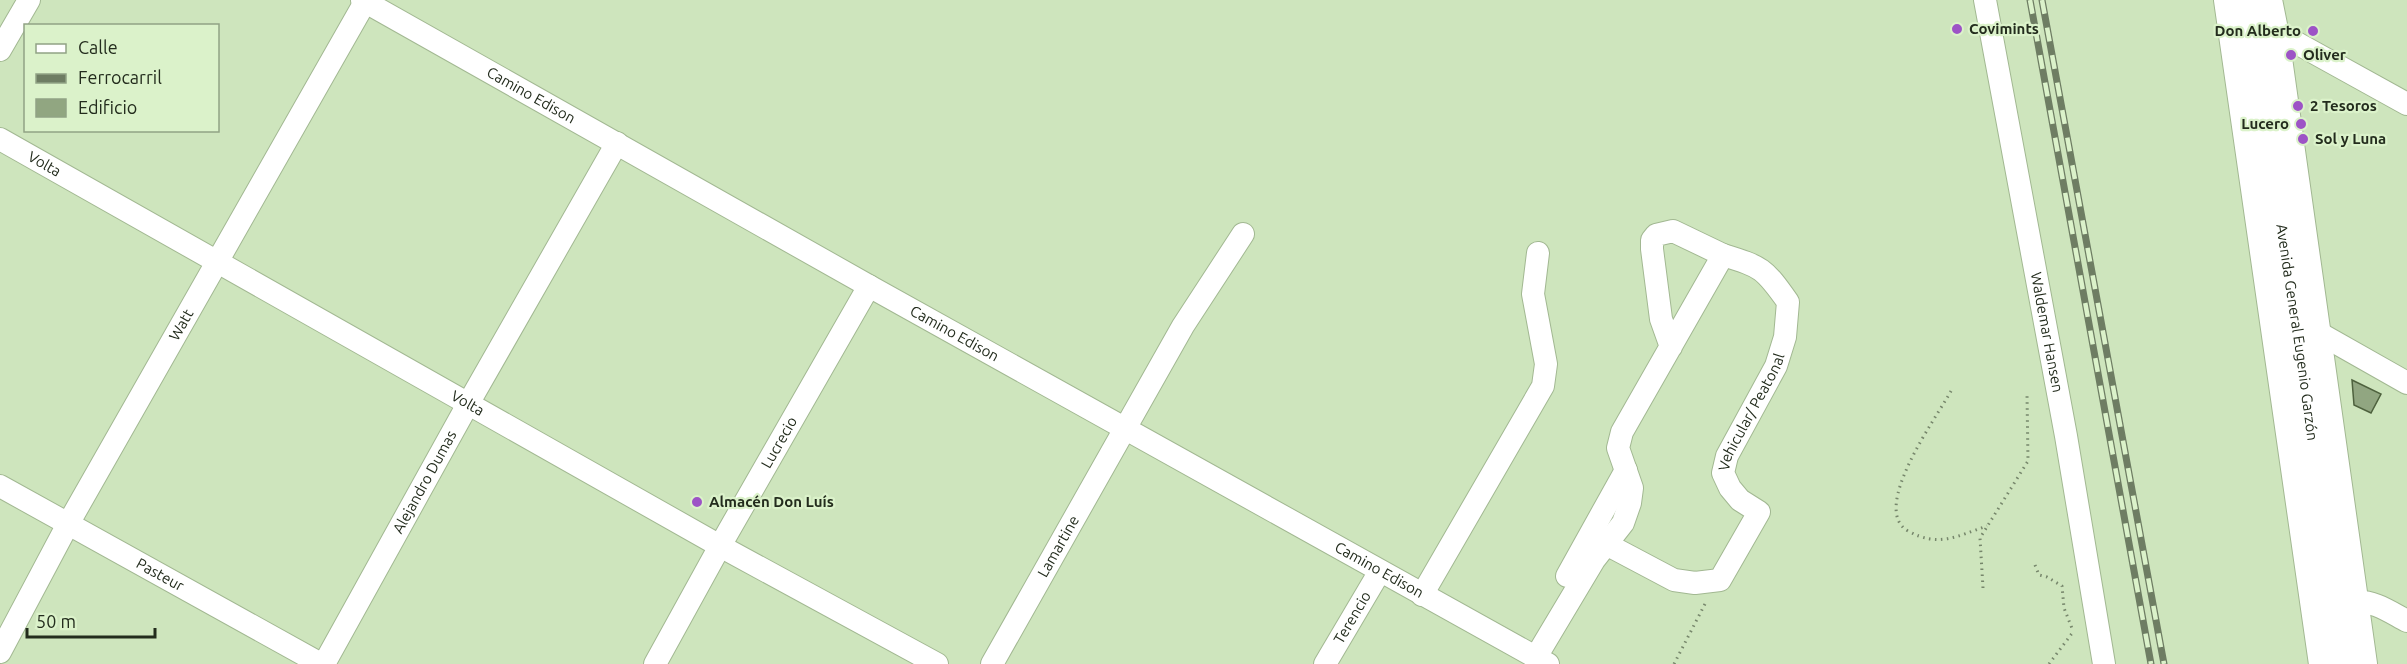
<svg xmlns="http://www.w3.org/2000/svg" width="2407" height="664" font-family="Ubuntu,sans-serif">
<rect width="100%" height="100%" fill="#cee5bd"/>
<path fill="#91a681" stroke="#4e613e" stroke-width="1.5" d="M 2352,380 L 2381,394 L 2371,413 L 2354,405 Z"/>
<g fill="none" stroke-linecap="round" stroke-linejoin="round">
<defs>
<g id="minor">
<path id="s1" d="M 362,0 L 869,286 L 1548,664"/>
<path id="s2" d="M 1985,0 L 2066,436 L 2104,664"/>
<path id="s3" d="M 2247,0 L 2301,355 L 2343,664"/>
<path d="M 2264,25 L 2407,104"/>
<path d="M 0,50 L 29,0"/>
<path id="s4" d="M 0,139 L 720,546 L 937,664"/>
<path d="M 2317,332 L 2407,383"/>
<path id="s5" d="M 0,486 L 321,664"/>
<path id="s6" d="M 1606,544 L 1674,580 L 1695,583 L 1720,580 L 1759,512 L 1740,500 L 1730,488 L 1723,473 L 1727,456 L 1776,366 L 1785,337 L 1788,302 C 1764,268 1762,267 1723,255"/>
<path d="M 1567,576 L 1626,470"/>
<path d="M 1422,595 L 1543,386 L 1546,364 L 1533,294 L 1538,253"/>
<path d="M 2354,602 C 2374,600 2390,612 2407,621"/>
<path id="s7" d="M 0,652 L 68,524 L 365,2"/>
<path d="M 1536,657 L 1594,560 L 1623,523 L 1630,503 L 1632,488 L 1618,448 L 1622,432 L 1723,255 L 1673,231 L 1656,235 L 1652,240 L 1652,249 L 1661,319 L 1671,347"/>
<path id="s8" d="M 324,664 L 468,404 L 617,143"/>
<path id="s9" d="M 655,664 L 720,546 L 869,286"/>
<path id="s10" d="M 992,664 L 1183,326 L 1243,234"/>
<path id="s11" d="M 1325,664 L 1380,571"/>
</g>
<g id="major">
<path d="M 2228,0 L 2323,664"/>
<path d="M 2268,0 L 2274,30 L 2363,664"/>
</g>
</defs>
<use href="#minor" stroke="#a2b892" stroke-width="24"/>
<use href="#major" stroke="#a2b892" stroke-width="30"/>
<g stroke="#76866b" stroke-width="3" stroke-dasharray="1.5 4.5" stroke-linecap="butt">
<path d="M 1951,391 C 1937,417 1869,509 1908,531 C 1939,548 1957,536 1987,526"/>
<path d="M 2035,565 L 2039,575 L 2047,577 L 2062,586 L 2064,608 L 2073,631"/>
<path d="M 1983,588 L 1980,538 L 2028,461 L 2027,394"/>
<path d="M 1674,664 L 1706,602"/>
<path d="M 2049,664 L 2073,632"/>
</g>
<use href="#minor" stroke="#fff" stroke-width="22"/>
<use href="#major" stroke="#fff" stroke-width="28"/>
<defs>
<g id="rail">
<path d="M 2030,0 L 2151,664"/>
<path d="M 2042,0 L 2164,664"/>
</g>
</defs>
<use href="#rail" stroke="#6e7d63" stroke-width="7"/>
<use href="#rail" stroke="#dbf2ca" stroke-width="4.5" stroke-dasharray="14" stroke-linecap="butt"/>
</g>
<g fill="#9d53c6" stroke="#dbf2ca" stroke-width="2">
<circle cx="1957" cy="29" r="6"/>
<circle cx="2313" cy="31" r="6"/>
<circle cx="2291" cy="55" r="6"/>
<circle cx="2298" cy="106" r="6"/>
<circle cx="2301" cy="124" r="6"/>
<circle cx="2303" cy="139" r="6"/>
<circle cx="697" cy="502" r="6"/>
</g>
<g text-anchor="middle" stroke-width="4.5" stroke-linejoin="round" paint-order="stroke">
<g font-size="15" font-weight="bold" fill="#232c1d" stroke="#dbf2ca" text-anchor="start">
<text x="1969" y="34">Covimints</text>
<text x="2301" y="36" text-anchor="end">Don Alberto</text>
<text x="2303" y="60">Oliver</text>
<text x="2310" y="111">2 Tesoros</text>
<text x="2289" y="129" text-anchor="end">Lucero</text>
<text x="2315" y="144">Sol y Luna</text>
<text x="709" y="507">Almacén Don Luís</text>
</g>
<g font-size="15" fill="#232c1d" stroke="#dbf2ca">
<text dy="5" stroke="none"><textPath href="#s1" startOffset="194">Camino Edison</textPath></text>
<text dy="5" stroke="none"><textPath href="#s4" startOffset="51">Volta</textPath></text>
<text dy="5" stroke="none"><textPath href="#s7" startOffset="374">Watt</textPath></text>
<text dy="5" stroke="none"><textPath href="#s2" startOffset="338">Waldemar Hansen</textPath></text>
<text dy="5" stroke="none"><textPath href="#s3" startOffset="336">Avenida General Eugenio Garzón</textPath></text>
<text dy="5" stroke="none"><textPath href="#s1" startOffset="680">Camino Edison</textPath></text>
<text dy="5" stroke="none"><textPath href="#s4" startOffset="537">Volta</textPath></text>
<text dy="5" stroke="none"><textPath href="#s6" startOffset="324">Vehicular/ Peatonal</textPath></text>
<text dy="5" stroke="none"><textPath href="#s9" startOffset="254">Lucrecio</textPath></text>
<text dy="5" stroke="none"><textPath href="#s8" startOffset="208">Alejandro Dumas</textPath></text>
<text dy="5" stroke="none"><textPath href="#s10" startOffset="135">Lamartine</textPath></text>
<text dy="5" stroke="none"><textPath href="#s1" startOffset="1166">Camino Edison</textPath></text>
<text dy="5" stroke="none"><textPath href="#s5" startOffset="183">Pasteur</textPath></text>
<text dy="5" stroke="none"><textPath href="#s11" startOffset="54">Terencio</textPath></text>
</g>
</g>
<rect x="24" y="24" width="195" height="108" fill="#dbf2ca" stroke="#91a385" stroke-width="1.5"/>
<rect x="36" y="44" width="30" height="9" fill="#ffffff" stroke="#91a385" stroke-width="1.5"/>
<text x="78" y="54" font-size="18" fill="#232c1d">Calle</text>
<rect x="36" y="74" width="30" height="9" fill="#6e7d63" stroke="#91a385" stroke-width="1.5"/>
<text x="78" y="84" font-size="18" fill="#232c1d">Ferrocarril</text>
<rect x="36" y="99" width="30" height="18" fill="#91a681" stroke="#91a385" stroke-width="1.5"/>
<text x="78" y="114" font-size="18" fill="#232c1d">Edificio</text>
<path d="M27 628v9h128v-9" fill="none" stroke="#232c1d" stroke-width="3"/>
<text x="36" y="628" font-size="18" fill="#232c1d" stroke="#dbf2ca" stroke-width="4.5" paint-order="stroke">50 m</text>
</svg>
